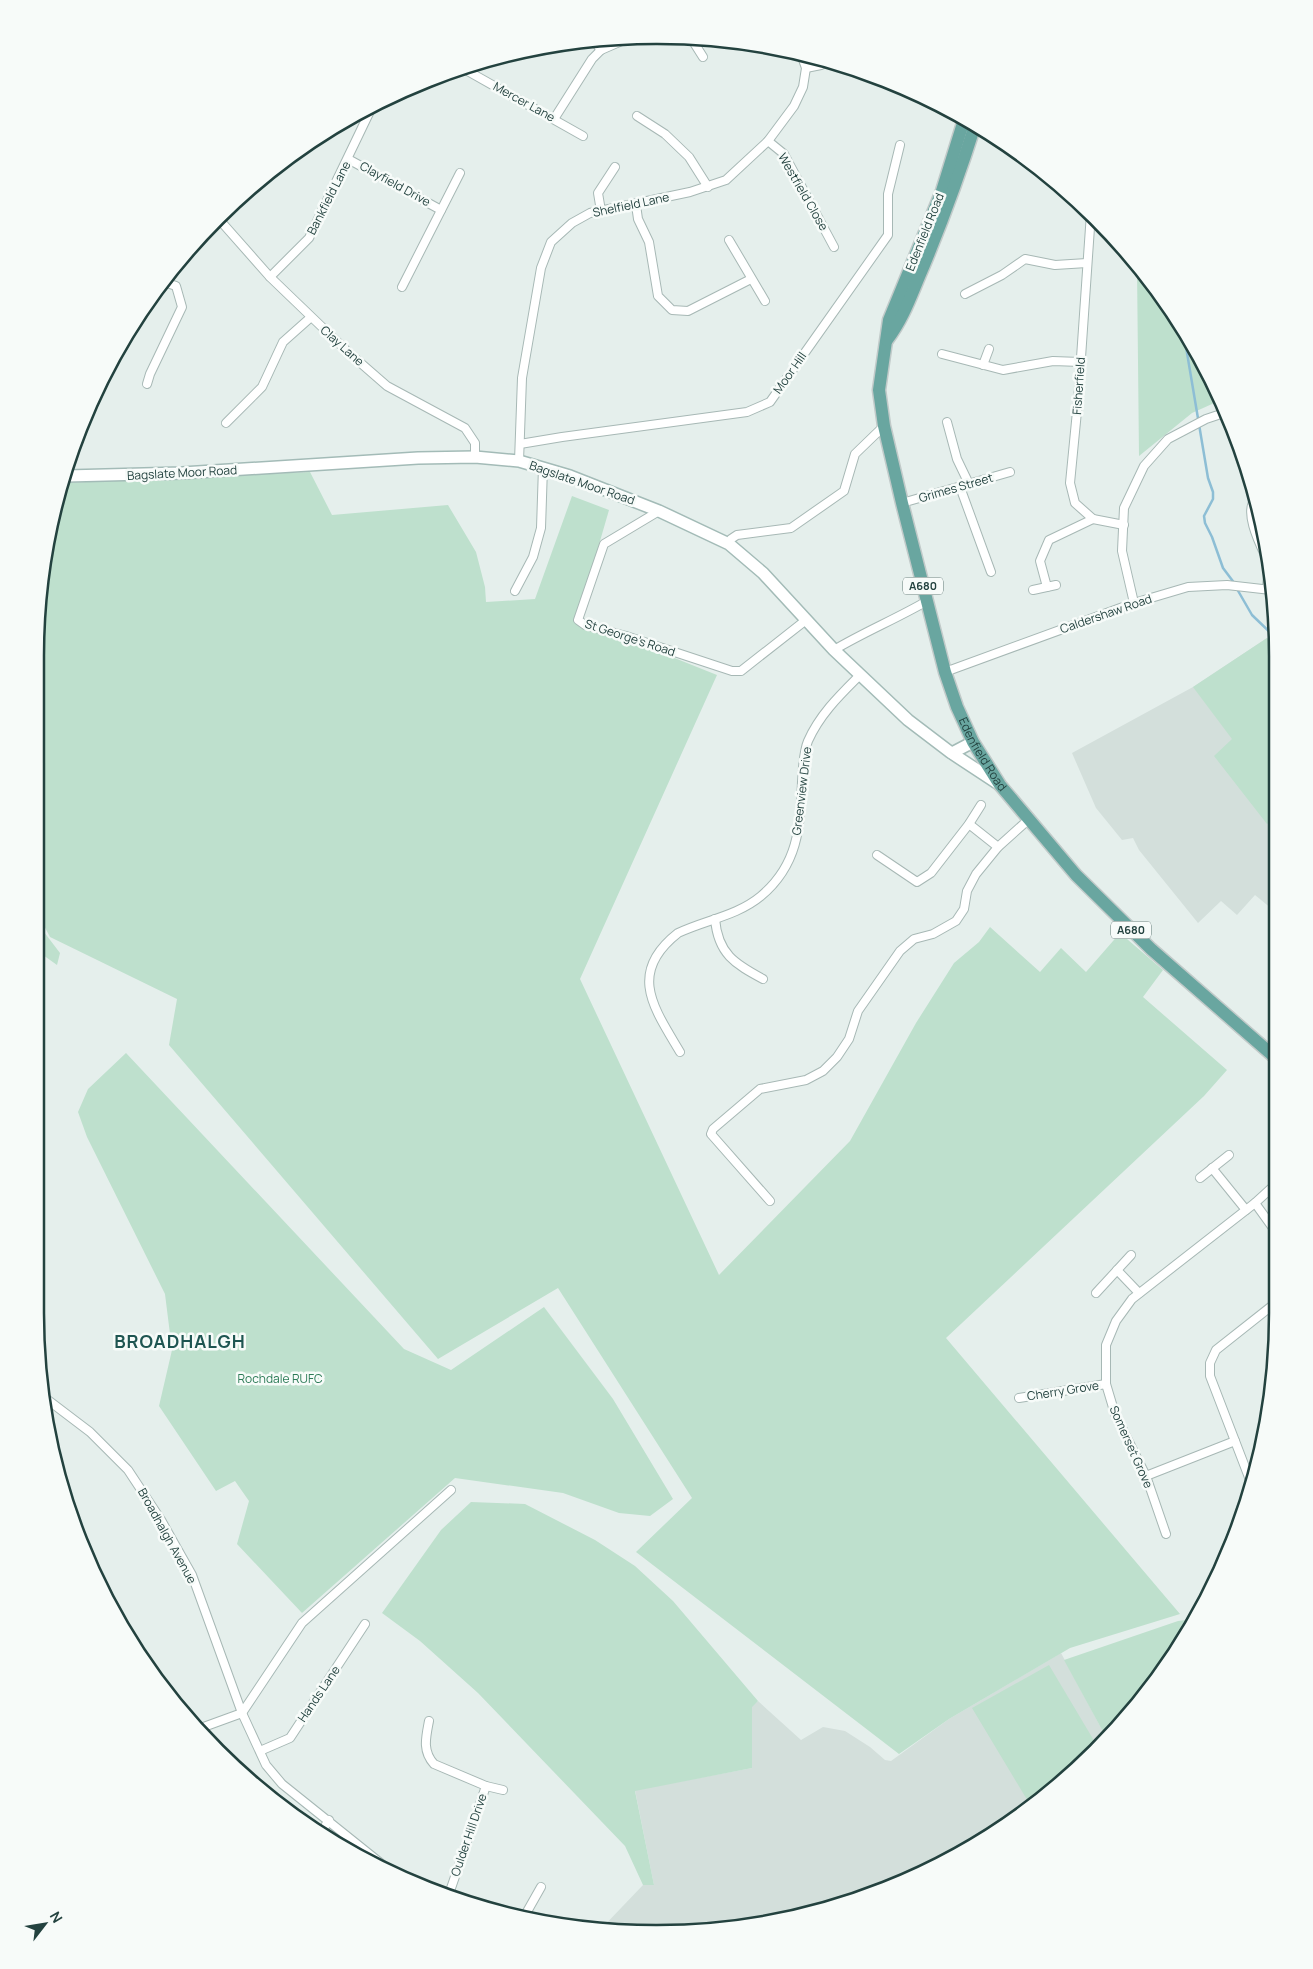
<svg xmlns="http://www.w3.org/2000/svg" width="1313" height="1969" font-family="Manrope,sans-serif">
<rect width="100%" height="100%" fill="#e5efec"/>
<g fill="#d3dfdb">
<path d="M 1267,638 L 1278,652 L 1278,904 L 1272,909 L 1255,895 L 1237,915 L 1221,901 L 1198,923 L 1139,850 L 1133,838 L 1122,840 L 1096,808 L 1072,753 L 1193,687 Z"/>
<path d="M 1061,1653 L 1107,1739 L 1096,1752 L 993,1831 L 988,1829 L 965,1852 L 857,1901 L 778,1922 L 616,1933 L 600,1930 L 643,1885 L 654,1885 L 635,1790 L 752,1768 L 752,1706 L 758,1701 L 801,1740 L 823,1727 L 845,1731 L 870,1747 L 885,1760 L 891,1761 L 949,1719 Z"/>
</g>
<g fill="#bee0cd">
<path d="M 1137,268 L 1173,311 L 1221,400 L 1192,413 L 1139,456 Z"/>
<path d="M 310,472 L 332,515 L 448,505 L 476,552 L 485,587 L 486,602 L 535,599 L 572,496 L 609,510 L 576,624 L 627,639 L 717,675 L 580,979 L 719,1275 L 850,1141 L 916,1023 L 954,963 L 979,942 L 990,927 L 1040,972 L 1061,948 L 1086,972 L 1120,933 L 1163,970 L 1143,997 L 1227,1070 L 1204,1096 L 946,1338 L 1180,1614 L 1070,1648 L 949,1719 L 899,1754 L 636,1552 L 692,1498 L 558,1288 L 438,1359 L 169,1045 L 177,999 L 50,937 L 41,920 L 44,932 L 60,953 L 57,965 L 43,955 L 37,946 L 35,656 L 47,536 L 65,483 Z"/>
<path d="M 1267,638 L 1278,652 L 1278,815 L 1267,824 L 1214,756 L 1232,739 L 1193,687 Z"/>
<path d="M 126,1053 L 404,1349 L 451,1370 L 544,1307 L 613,1399 L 673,1499 L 650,1516 L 619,1513 L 563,1493 L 455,1478 L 302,1613 L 237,1544 L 249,1501 L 235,1481 L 216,1491 L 159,1406 L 172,1350 L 165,1294 L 87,1137 L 78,1112 L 88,1089 Z"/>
<path d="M 471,1502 L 525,1504 L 595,1540 L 635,1566 L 673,1601 L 758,1701 L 752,1707 L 752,1768 L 635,1791 L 654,1885 L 643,1885 L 625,1846 L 478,1693 L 420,1641 L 382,1613 L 441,1530 Z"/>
<path d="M 1194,1619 L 1150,1691 L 1107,1739 L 1064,1660 L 1178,1621 Z"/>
<path d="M 1049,1665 L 1099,1749 L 1029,1803 L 972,1708 Z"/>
</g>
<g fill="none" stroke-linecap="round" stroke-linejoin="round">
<g stroke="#8dbed5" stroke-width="2.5">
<path d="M 1183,329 L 1208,478 L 1213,492 L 1213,499 L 1204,516 L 1205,523 L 1212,537 L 1223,568 L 1235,584"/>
<path d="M 1237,589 L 1252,615 L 1276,638"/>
</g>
<defs>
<g id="street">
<path d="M 691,38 L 703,57"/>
<path d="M 594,41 L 601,50"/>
<path d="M 806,68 L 821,65 L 826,62"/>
<path d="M 464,69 L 583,136"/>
<path d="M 637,116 L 665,134 L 689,157 L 708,187"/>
<path d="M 554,119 L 592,59 L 601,50 L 631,37"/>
<path d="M 768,141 L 784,154 L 834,247"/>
<path d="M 348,159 L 441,210"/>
<path d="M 636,205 L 638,219 L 649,242 L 658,296 L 672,310 L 688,311 L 751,279"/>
<path d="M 601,211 L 598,193 L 615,167"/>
<path d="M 1091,213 L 1078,401 L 1070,483 L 1075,503 L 1093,519 L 1124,525"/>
<path d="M 217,217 L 270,277 L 348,352 L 387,386 L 465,428 L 475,443 L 475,457"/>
<path d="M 729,240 L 765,301"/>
<path d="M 270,277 L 309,238 L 372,107"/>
<path d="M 402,287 L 460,173"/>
<path d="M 965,294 L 1002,275 L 1025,259 L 1055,265 L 1087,263"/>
<path d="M 942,354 L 1003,370 L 1053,361 L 1080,362"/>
<path d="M 983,365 L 989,349"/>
<path d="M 147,384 L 150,374 L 182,307 L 176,286 L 161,281"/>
<path d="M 947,422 L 957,459 L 969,484"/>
<path d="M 226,423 L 262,387 L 283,342 L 310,318"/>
<path d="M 520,444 L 562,437 L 747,412 L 770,402 L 888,235 L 888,194 L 900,145"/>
<path d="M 519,461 L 522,378 L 541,268 L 551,242 L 572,223 L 590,213 L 690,192 L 726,180 L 768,141 L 794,106 L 803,87 L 806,68 L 801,54"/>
<path d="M 960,487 L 991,572"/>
<path d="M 1255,499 C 1243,514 1262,548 1269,564"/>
<path d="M 902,503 L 1010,472"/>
<path d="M 659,511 L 604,544 L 578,620 L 585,625 L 626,636 L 732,671 L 741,671 L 806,620"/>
<path d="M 729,544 L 731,539 L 737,535 L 791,528 L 844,491 L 855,454 L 884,426"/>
<path d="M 1047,587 L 1040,561 L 1049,540 L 1093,519"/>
<path d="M 1267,588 L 1269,564"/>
<path d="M 1033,590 L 1056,585"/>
<path d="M 515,591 L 533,557 L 541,528 L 543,467"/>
<path d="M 1134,603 L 1122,551 L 1124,508 L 1144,466 L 1168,439 L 1206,419 L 1227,412"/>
<path d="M 834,650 C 864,632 896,619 927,601"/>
<path d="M 945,672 L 1134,603 L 1188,587 L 1227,585 L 1271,590"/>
<path d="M 969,824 L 998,847"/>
<path d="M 877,855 L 917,882 L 931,873 L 969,824 L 981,805"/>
<path d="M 715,919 C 718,954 735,964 763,979"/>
<path d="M 680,1052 C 654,1008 627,973 678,933 C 705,920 737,916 761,896 C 799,864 800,826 802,782 C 803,768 803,753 808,741 C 820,714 840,695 860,675"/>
<path d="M 1212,1168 L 1246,1210"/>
<path d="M 1200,1178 L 1229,1155"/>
<path d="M 770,1201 L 711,1134 L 713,1129 L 760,1089 L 806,1080 L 823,1071 L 837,1057 L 849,1039 L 858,1011 L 900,951 L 914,939 L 933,934 L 956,921 L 964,909 L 967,891 L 976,874 L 998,847 L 1028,820"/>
<path d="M 1255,1203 L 1278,1235"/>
<path d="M 1117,1270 L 1139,1293"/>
<path d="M 1096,1293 L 1131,1255"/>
<path d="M 40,1394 L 90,1432 L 128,1470 L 161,1520 L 192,1575 L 242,1713 L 266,1765 L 282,1784 L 388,1869"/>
<path d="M 1019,1398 L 1106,1384"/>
<path d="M 1146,1476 L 1235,1441"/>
<path d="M 1250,1480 L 1210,1376 L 1210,1363 L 1216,1350 L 1278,1301"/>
<path d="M 1166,1534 L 1146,1476 L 1115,1414 L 1106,1384 L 1106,1345 L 1116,1321 L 1132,1299 L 1255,1203 L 1278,1182"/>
<path d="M 242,1713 L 302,1623 L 451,1490"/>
<path d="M 429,1721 C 426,1737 422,1751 434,1764 L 486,1786 L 448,1897"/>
<path d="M 198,1729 L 242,1713"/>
<path d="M 260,1751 L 290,1738 L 365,1624"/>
<path d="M 486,1786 L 503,1790"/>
<path d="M 322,1831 L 329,1820"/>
<path d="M 449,1893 L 475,1906"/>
<path d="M 524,1917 L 541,1887"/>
</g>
<g id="secondary">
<path d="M 67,476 L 182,473 L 418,458 L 475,457 L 519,461 L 570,476 L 659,511 L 729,544 L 763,573 L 834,650 L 908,720 L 950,752 L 1000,785"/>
<path d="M 952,753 L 973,742"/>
</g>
<g id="primary">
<path id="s1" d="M 964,120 L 942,191 L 889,320 L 879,390 L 884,426 L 902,503 L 945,672 L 957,707 L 973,742 L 1000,785 L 1076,875 L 1151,949 L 1278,1060"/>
<path d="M 887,340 C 905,316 912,292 924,265 C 943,219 960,173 975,125"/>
</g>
</defs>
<use href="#street" stroke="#a7b8b5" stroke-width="10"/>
<use href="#secondary" stroke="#a3bbb7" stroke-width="14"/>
<use href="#primary" stroke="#c1cac9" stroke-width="15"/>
<use href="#street" stroke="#fff" stroke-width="8"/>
<use href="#secondary" stroke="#fff" stroke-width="11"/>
<use href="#primary" stroke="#69a6a0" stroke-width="12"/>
</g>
<g text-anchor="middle" stroke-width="5" stroke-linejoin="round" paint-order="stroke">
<g fill="#f7fbf9" stroke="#637a77" stroke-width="1">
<rect x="903" y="577.5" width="40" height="17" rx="4"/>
<rect x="1111" y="921.5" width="40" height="17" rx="4"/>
</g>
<g font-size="11" font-weight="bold" fill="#23423f">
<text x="923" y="590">A680</text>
<text x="1131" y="934">A680</text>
</g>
<g font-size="12" fill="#23423f" stroke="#f7fbf9">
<text transform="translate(524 102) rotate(29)" y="4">Mercer Lane</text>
<text transform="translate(395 184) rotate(29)" y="4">Clayfield Drive</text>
<text transform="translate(803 192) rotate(60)" y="4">Westfield Close</text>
<text transform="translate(329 198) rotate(-63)" y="4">Bankfield Lane</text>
<text transform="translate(631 205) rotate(-12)" y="4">Shelfield Lane</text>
<text transform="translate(925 232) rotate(-68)" y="4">Edenfield Road</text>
<text transform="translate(342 346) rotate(42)" y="4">Clay Lane</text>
<text transform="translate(790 373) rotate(-55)" y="4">Moor Hill</text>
<text transform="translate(1079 386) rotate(-86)" y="4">Fisherfield</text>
<text transform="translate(182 473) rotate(-3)" y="4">Bagslate Moor Road</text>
<text transform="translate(582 483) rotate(19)" y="4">Bagslate Moor Road</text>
<text transform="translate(956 488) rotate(-16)" y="4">Grimes Street</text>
<text transform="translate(1106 614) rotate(-19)" y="4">Caldershaw Road</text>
<text transform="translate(630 638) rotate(18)" y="4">St George's Road</text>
<text dy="4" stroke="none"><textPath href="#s1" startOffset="665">Edenfield Road</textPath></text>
<text transform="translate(802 791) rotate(-83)" y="4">Greenview Drive</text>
<text transform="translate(1063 1391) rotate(-9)" y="4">Cherry Grove</text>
<text transform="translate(1131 1447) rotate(66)" y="4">Somerset Grove</text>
<text transform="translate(167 1536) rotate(61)" y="4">Broadhalgh Avenue</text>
<text transform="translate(319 1694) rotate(-56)" y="4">Hands Lane</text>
<text transform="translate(469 1835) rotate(-71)" y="4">Oulder Hill Drive</text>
</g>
<g font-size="12" fill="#2c7b57" stroke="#f7fbf9">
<text x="280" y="1383">Rochdale RUFC</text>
</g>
<g font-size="18" font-weight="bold" letter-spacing="1" fill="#1e5551" stroke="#f7fbf9">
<text x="180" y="1348">BROADHALGH</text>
</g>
</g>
<path d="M0 0H1313V1969H0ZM656 44H657A612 612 0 0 1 1269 656V1313A612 612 0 0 1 657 1925H656A612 612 0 0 1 44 1313V656A612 612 0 0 1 656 44Z" fill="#f7fbf9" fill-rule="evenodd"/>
<path fill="none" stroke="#23423f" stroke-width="2.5" d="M656 44H657A612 612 0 0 1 1269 656V1313A612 612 0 0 1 657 1925H656A612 612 0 0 1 44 1313V656A612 612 0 0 1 656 44Z"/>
<g transform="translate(45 1924) rotate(59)" stroke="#f7fbf9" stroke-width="4" paint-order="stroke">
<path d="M0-4L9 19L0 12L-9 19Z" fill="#23423f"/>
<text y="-8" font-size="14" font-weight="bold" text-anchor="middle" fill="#23423f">N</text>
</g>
</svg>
